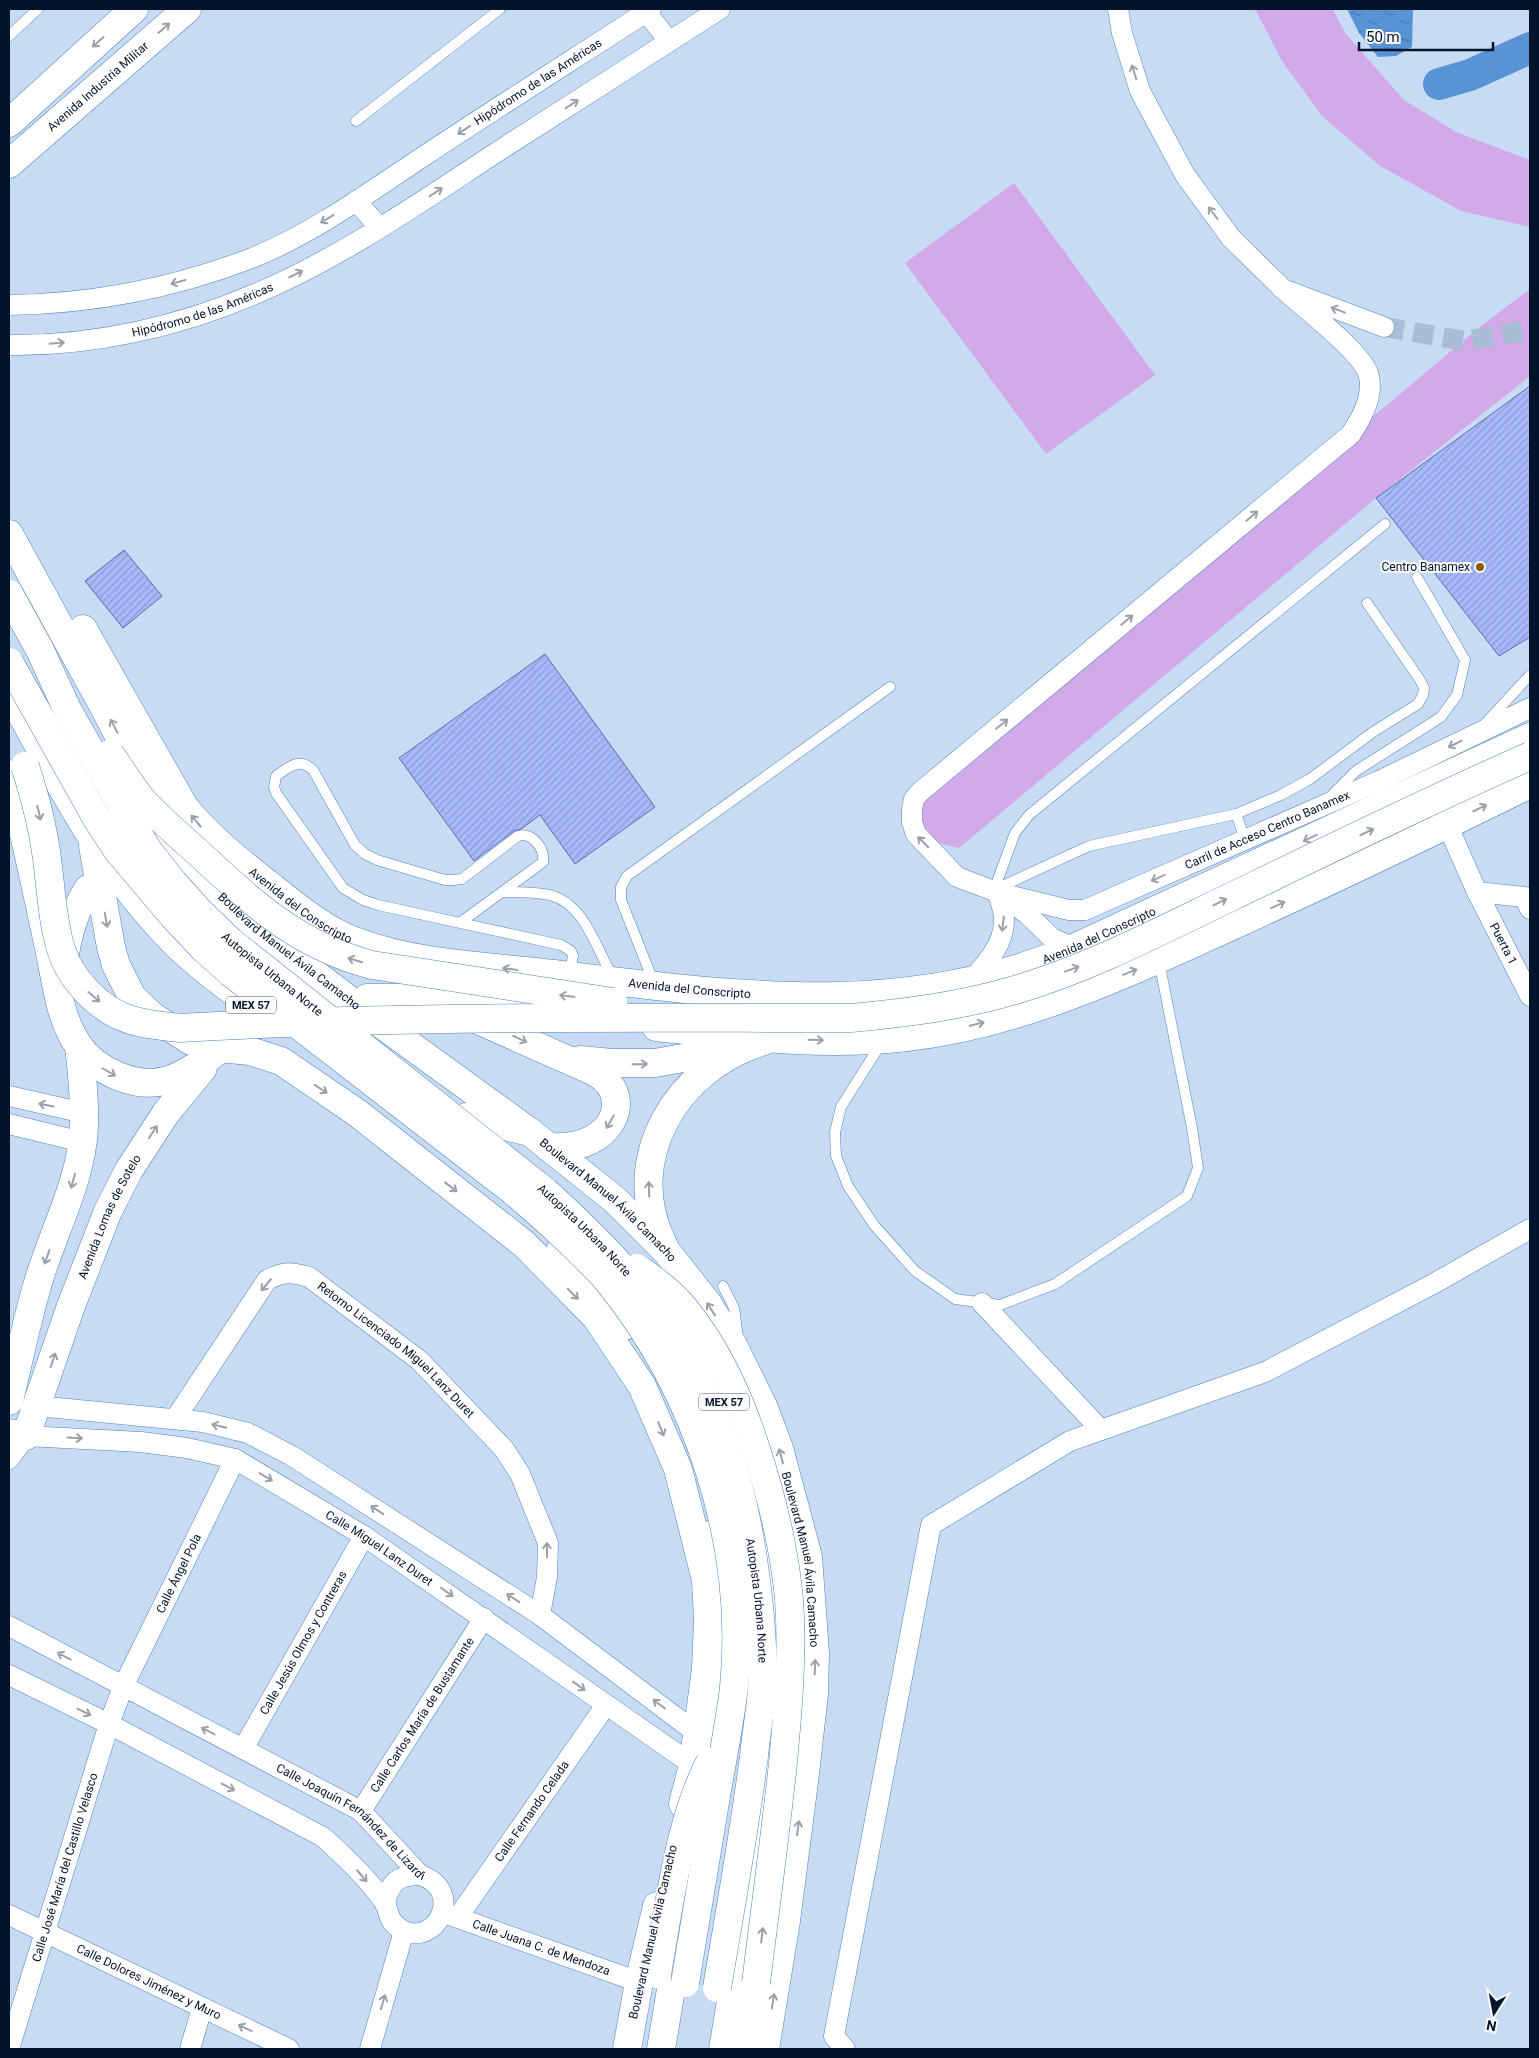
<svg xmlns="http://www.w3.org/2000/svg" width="1539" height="2058" font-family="Roboto,sans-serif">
<defs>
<pattern id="water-ripples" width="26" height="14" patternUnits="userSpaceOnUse" patternTransform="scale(1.25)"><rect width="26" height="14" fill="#5893d6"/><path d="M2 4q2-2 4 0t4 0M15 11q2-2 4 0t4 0" fill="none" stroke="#4777ae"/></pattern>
<pattern id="building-hatch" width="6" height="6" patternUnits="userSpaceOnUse" patternTransform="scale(1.25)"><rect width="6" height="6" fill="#a6b7f8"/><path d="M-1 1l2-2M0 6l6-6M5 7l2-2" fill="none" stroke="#8d9cd5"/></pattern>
</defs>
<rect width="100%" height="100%" fill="#c7dcf4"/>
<g fill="#d2a9e9">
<path d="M 1255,9 L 1333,9 L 1345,33 L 1404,100 L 1456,132 L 1530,160 L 1530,227 L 1461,211 L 1380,166 L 1322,116 L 1282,61 Z"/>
<path d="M 1014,183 L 1155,375 L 1046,454 L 905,263 Z"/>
<path d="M 1530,289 L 1530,376 L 1376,498 L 959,848 L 937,843 L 923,826 L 921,797 L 1482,325 Z"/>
</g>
<path fill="url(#water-ripples)" d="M 1347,9 L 1413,9 L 1412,47 L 1396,56 L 1378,57 L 1359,33 Z"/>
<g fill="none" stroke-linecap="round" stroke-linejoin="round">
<path stroke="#5893d6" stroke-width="32" d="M 1439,84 L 1470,75 L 1530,48"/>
</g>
<g fill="url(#building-hatch)" stroke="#5e6dae">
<path d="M 1530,386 L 1530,637 L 1499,656 L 1376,498 Z"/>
<path d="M 124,550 L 162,596 L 123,628 L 85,581 Z"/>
<path d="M 545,654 L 655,807 L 575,864 L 540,815 L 521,829 L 514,831 L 474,861 L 399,758 Z"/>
</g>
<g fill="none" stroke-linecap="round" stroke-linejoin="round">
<path stroke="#a9bed6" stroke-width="20" stroke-dasharray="20 10" stroke-linecap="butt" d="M 1384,327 L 1465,341 L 1530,330"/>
<defs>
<g id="lane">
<path d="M 9,36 L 38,9"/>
<path d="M 356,121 L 500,9"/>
<path d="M 1367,603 L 1420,680 L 1424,688 L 1423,695 L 1418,704 L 1373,732 L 1310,779 L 1281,795 L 1236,814 L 1089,846 L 994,890 L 1015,833 L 1029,815 L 1385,524"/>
<path d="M 1485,724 L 1530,675"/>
<path d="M 1331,796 L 1356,771 L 1441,717 L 1457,695 L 1465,660 L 1417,577"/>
<path d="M 1236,814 L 1245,839"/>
<path d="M 503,892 C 518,892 535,892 550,895 C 585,904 596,949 613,977"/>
<path d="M 461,922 L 543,862 C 545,848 532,832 518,836 L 462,879 L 453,880 L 445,880 L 377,860 L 365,854 L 355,845 L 313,770 C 299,757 289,767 276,776 L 274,787 L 276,793 L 343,888 L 363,900 L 378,905 L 561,945 L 571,951 L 573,956 L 569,976"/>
<path d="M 654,983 L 621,900 L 621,887 L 627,876 L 890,687"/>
<path d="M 881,1041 L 877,1050 L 841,1107 L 835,1132 L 836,1156 L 848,1186 L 874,1225 L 915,1271 L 955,1299 L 1000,1305 L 1055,1284 L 1187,1196 L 1198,1168 L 1192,1128 L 1159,961"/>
<path d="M 723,1286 L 734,1308 L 738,1338"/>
</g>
<g id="street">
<path d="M 1118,9 L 1122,33 L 1140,91 L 1185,175 L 1231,238 L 1283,289 L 1384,327"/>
<path d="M 646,12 L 669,41"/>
<path d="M 356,201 L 380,228"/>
<path id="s1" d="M 9,305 C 92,304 174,288 252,258 C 314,233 371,191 427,154 C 501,105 577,57 651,9"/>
<path id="s2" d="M 9,345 C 92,346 179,327 255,294 C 341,258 419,203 497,152 C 571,104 646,57 720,9"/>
<path id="s3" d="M 1430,786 L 1477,892 L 1530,996"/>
<path d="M 1477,892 L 1524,897 L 1530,909"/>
<path id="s4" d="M 1004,894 L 1069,910 L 1085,910 L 1379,781 L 1530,708"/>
<path d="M 1074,948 L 1052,938 L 1027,914 L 997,892 L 957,877 L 916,834 L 912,822 L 912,809 L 914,799 L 920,792 L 1351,434 C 1362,417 1375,395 1368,373 C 1360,351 1303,307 1283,289"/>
<path d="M 968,983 C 985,966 1005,944 1004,919 C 1004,910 1000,900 997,892"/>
<path d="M 9,1096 L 84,1113"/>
<path d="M 9,1124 L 82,1142"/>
<path d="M 982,1303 L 1101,1430"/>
<path d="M 37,1406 L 203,1422 L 248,1433 L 292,1456 L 540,1615 L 698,1734"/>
<path id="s5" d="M 175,1419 L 267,1280 C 284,1271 291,1272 309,1277 L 419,1360 L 504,1449 L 520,1474 L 548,1543 L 547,1577 L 540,1615"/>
<path id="s6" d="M 9,1459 L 26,1436 L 141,1442 L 187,1448 L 235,1459 L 364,1536 L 693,1765"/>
<path id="s7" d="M 9,1626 L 361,1811 L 420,1875 C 466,1890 436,1948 402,1930 C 386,1921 391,1913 384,1902 C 369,1879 343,1855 323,1837 L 109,1724 L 9,1675"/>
<path id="s8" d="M 243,1749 L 364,1536"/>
<path id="s9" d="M 361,1811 L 484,1618"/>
<path d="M 385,1903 C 390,1882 398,1875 420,1875"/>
<path id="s10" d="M 447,1914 L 639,1982"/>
<path id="s11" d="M 9,1915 L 289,2049"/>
<path id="s12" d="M 458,1917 L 606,1705"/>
<path id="s13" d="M 9,2049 L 109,1724 L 123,1687 L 235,1459"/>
<path d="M 190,2049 L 202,2008"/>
<path d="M 370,2049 L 404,1931"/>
<path d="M 845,2049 L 834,2036 L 931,1525 L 1070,1441 L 1265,1372 L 1433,1284 L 1530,1229"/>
</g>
<g id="secondary">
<path d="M 9,123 L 134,9"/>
<path id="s14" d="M 9,164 L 187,9"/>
<path id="s15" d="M 9,534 L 105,709 L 174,842 L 199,875 L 254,927 L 374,1019 L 530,1132 L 615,1200 L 667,1252 L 708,1304 L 732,1343 L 763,1406 L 779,1448 L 808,1557 L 815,1653 L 814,1694 L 804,1782 L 786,1921 L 765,2049"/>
<path id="s16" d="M 83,629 L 185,808 C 212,840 240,862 273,888 C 298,908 326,931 357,942 C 418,965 489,966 554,974 C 732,995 903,1021 1074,948 L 1530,737"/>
<path d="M 9,774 C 25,832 36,889 49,948 C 56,980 59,1017 78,1045 C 96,1071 136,1090 168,1080 C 190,1074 217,1051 235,1037"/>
<path d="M 63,966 C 67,938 73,913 88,889"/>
<path d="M 367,998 L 428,998 L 520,1009"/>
<path d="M 471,1017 L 595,1072 C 626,1090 621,1124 591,1140 C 577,1147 563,1148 548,1147"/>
<path d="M 656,1027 C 739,1036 824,1047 907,1037 C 1023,1024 1131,972 1236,924 C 1335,879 1433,832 1530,784"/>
<path d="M 220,1048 L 250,1051 L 281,1061 L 356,1112 L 524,1244 L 596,1317 L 642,1386 L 678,1469 L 706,1580 L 708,1620 L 706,1669 L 693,1765 L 683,1804"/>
<path d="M 580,1060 L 612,1063 L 655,1063 L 728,1050"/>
<path d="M 663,1244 C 620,1159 678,1066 764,1041"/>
<path d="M 9,1401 C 18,1363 26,1324 37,1286 C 52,1233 82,1181 84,1126 C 85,1099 82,1072 79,1046"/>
<path id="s17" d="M 9,1433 L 26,1436 L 71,1306 L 108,1211 L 129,1170 L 166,1113 L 203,1068"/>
<path d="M 627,2049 L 639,1982 L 657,1906"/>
</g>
<g id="highway">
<path d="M 9,691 C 58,781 104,873 178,946 C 200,967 224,985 249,1003"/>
<path d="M 93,846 L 111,947 L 116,965 L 132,997 L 152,1016 L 191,1041 L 220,1048"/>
<path d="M 1000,987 L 1021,978 L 1043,961"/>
<path d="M 466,1117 L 530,1132"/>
<path d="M 561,1249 L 612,1307 L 625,1326"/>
<path d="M 700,1359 C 707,1372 716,1385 723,1399 C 761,1482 778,1583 776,1675 C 774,1756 759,1836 745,1915 C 737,1960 731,2005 723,2049"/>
<path d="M 711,1750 C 723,1680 725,1605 712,1534"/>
<path d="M 661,2049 L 678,1948"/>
<path d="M 749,2049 L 756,1983"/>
</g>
</defs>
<use href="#lane" stroke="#5183bb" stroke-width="11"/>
<use href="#street" stroke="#5183bb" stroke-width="21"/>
<use href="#secondary" stroke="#5183bb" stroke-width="29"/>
<use href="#highway" stroke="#5183bb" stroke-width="29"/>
<use href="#lane" stroke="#fff" stroke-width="10"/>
<use href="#street" stroke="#fff" stroke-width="20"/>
<use href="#secondary" stroke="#fff" stroke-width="28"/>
<use href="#highway" stroke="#fff" stroke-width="28"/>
<defs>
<g id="highway-bridge">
<path id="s18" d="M 9,594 L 40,650 L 67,709 L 129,819 L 150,853 L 173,882 L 199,911 L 230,941 L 546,1192 C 580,1223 621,1262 648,1299 C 707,1377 741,1469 754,1566 C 760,1607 764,1650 762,1691 C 760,1713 756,1735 754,1756 C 744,1834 730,1911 717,1988"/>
<path d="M 9,662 L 97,819 L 118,851 L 173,916 L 203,948 L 231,973 L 513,1191 C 538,1212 561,1233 584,1256 C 592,1264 601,1272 608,1281 C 698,1392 748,1544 734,1687 C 730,1721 723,1756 717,1790 C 706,1854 696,1919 685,1983"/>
<path d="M 110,754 C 121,770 131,786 143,801 C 162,821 183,839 204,858 C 257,907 300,946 372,965 L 613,1002"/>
<path d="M 25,766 C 35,797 43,827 47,859 C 51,888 52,920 61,949 C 70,979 100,1011 131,1020 C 147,1025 163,1026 180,1028 C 403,1015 627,1018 851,1018 C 906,1013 961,1006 1015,990 C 1090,968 1162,930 1233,896 C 1332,848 1430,800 1530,756"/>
<path d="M 637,1268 C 654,1280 671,1292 684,1308 C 716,1347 738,1394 754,1443 C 771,1494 784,1545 789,1599 C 793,1654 788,1708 783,1763 C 775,1837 765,1910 756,1983"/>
<path d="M 657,1974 C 669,1907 679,1821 710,1762"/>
</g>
</defs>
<use href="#highway-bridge" stroke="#5183bb" stroke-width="29" stroke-linecap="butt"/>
<use href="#highway-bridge" stroke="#fff" stroke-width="28"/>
</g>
<defs><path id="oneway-shaft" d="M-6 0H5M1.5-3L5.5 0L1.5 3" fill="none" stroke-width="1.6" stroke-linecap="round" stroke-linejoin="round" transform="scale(1.25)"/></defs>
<g stroke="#9aa1aa">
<use href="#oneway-shaft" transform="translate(164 28) rotate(-41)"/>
<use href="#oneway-shaft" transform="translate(98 42) rotate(138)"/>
<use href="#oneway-shaft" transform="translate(1134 72) rotate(-108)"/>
<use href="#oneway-shaft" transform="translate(572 104) rotate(-33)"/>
<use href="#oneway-shaft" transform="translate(464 130) rotate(147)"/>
<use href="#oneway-shaft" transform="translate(436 192) rotate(-33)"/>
<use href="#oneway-shaft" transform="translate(1213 213) rotate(-127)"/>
<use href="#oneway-shaft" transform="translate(327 219) rotate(149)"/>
<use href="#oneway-shaft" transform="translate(296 274) rotate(-26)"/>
<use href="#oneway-shaft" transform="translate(178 282) rotate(165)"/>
<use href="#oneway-shaft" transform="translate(1338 310) rotate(-159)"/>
<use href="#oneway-shaft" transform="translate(57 343) rotate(-5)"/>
<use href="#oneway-shaft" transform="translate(1252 516) rotate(-40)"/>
<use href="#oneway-shaft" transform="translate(1127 620) rotate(-40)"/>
<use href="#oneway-shaft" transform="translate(1002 724) rotate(-40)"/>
<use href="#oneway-shaft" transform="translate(114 726) rotate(-118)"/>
<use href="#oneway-shaft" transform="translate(1455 744) rotate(154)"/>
<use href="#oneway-shaft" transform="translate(1480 808) rotate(-26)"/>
<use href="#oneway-shaft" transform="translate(39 813) rotate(77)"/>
<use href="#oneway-shaft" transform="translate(196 821) rotate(-130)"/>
<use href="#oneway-shaft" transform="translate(1367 832) rotate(-26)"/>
<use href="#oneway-shaft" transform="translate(1310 838) rotate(155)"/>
<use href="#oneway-shaft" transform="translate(923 842) rotate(-135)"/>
<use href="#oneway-shaft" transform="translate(1158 878) rotate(156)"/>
<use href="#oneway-shaft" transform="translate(1220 902) rotate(-26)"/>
<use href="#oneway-shaft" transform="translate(1278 905) rotate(-25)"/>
<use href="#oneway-shaft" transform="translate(106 920) rotate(80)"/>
<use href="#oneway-shaft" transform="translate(1003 924) rotate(97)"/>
<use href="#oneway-shaft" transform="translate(355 960) rotate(-163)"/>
<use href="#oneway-shaft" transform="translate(510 969) rotate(-173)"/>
<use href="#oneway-shaft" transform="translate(1072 969) rotate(-20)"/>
<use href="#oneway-shaft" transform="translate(1130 972) rotate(-22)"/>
<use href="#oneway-shaft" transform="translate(567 996) rotate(-172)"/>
<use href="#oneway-shaft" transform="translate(94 997) rotate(41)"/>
<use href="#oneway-shaft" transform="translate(977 1024) rotate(-14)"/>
<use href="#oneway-shaft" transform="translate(520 1039) rotate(24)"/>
<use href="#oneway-shaft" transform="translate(816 1040) rotate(1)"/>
<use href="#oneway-shaft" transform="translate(640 1064) rotate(-1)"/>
<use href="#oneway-shaft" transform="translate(109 1072) rotate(30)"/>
<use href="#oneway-shaft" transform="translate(321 1089) rotate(34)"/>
<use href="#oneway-shaft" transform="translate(46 1105) rotate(-168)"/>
<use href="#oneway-shaft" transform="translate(610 1122) rotate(120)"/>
<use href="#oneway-shaft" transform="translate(153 1132) rotate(-57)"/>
<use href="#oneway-shaft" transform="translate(73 1181) rotate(106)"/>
<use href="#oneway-shaft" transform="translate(451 1187) rotate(38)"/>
<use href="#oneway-shaft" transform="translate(649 1189) rotate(-92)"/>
<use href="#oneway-shaft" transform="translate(47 1257) rotate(110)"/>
<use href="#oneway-shaft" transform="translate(266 1285) rotate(130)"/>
<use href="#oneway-shaft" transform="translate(573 1294) rotate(45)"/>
<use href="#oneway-shaft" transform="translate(711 1309) rotate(-122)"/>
<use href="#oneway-shaft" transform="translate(53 1360) rotate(-72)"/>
<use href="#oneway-shaft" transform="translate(219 1426) rotate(-166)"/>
<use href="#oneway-shaft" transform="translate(661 1429) rotate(67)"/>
<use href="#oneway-shaft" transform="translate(75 1438) rotate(3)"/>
<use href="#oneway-shaft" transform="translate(781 1456) rotate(-106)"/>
<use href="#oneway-shaft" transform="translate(266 1477) rotate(31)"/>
<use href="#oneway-shaft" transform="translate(377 1510) rotate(-147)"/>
<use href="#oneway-shaft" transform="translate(547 1550) rotate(-91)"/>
<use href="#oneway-shaft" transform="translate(447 1592) rotate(35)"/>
<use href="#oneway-shaft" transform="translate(513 1598) rotate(-147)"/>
<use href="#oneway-shaft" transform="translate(64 1656) rotate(-152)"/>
<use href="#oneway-shaft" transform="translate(815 1667) rotate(-88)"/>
<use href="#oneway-shaft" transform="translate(579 1686) rotate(36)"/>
<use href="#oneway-shaft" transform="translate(659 1704) rotate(-143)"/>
<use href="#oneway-shaft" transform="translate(84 1712) rotate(26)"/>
<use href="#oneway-shaft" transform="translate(208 1731) rotate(-153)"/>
<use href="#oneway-shaft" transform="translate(228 1787) rotate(28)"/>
<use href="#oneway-shaft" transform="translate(798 1828) rotate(-82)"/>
<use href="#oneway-shaft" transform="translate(362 1876) rotate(50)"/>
<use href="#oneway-shaft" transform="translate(762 1935) rotate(-83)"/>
<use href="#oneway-shaft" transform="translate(773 2001) rotate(-81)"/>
<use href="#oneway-shaft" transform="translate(383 2002) rotate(-74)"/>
<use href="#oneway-shaft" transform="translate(245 2028) rotate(-155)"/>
</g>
<circle fill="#8c5b04" stroke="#fafafa" stroke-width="2" cx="1480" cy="567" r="5"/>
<g text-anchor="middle" stroke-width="4" stroke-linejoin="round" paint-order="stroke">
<g fill="#fafafa" stroke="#4c5968" stroke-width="1">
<rect x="226" y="996.5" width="50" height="17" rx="4"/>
<rect x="699" y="1393.5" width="50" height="17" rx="4"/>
</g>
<g font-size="11" font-weight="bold" fill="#02142a">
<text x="251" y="1009">MEX 57</text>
<text x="724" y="1406">MEX 57</text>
</g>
<g font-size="12" fill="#02142a" stroke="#fafafa">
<text dy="4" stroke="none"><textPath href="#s1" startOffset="585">Hipódromo de las Américas</textPath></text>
<text dy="4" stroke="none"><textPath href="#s14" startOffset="118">Avenida Industria Militar</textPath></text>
<text dy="4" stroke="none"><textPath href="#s2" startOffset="198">Hipódromo de las Américas</textPath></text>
<text dy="4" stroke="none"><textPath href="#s4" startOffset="282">Carril de Acceso Centro Banamex</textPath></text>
<text dy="4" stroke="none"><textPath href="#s16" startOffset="358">Avenida del Conscripto</textPath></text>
<text dy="4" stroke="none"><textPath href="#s16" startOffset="1181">Avenida del Conscripto</textPath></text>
<text dy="4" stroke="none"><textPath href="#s3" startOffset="174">Puerta 1</textPath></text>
<text dy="4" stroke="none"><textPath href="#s15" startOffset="509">Boulevard Manuel Ávila Camacho</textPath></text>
<text dy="4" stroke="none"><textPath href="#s18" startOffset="468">Autopista Urbana Norte</textPath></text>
<text dy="4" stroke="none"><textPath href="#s16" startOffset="762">Avenida del Conscripto</textPath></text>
<text dy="4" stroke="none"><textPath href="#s15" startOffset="914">Boulevard Manuel Ávila Camacho</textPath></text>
<text dy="4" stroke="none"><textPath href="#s17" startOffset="252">Avenida Lomas de Sotelo</textPath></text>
<text dy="4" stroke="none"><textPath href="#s18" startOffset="872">Autopista Urbana Norte</textPath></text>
<text dy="4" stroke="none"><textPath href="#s5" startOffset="324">Retorno Licenciado Miguel Lanz Duret</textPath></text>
<text dy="4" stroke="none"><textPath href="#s6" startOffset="409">Calle Miguel Lanz Duret</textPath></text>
<text dy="4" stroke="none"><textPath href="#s15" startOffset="1334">Boulevard Manuel Ávila Camacho</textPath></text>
<text dy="4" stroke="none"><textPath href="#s13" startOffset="506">Calle Ángel Pola</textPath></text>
<text dy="4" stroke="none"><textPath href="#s18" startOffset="1291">Autopista Urbana Norte</textPath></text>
<text dy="4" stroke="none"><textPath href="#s8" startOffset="122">Calle Jesús Olmos y Contreras</textPath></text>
<text dy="4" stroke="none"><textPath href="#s9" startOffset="114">Calle Carlos María de Bustamante</textPath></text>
<text dy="4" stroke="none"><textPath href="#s12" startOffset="129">Calle Fernando Celada</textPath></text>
<text dy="4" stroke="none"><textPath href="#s7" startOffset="396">Calle Joaquín Fernández de Lizardi</textPath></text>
<text dy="4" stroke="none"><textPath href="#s13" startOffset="190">Calle José María del Castillo Velasco</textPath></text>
<text transform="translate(653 1932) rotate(-77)" y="4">Boulevard Manuel Ávila Camacho</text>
<text dy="4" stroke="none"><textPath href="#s10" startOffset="100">Calle Juana C. de Mendoza</textPath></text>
<text dy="4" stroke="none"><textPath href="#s11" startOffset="155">Calle Dolores Jiménez y Muro</textPath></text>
</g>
<g font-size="12" fill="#02142a" stroke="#fafafa" text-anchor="end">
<text x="1470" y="571">Centro Banamex</text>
</g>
</g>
<rect width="1539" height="2058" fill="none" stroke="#02142a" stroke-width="20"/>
<g transform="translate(1494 2013) rotate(191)" stroke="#fafafa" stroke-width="4" paint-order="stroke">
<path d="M0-4L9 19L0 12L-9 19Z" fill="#02142a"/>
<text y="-8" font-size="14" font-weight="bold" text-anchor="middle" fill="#02142a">N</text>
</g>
<path d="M1359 42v8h134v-8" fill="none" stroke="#02142a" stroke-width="2.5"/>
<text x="1366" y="42" font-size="15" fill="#02142a" stroke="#fafafa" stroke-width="4" paint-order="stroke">50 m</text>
</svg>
